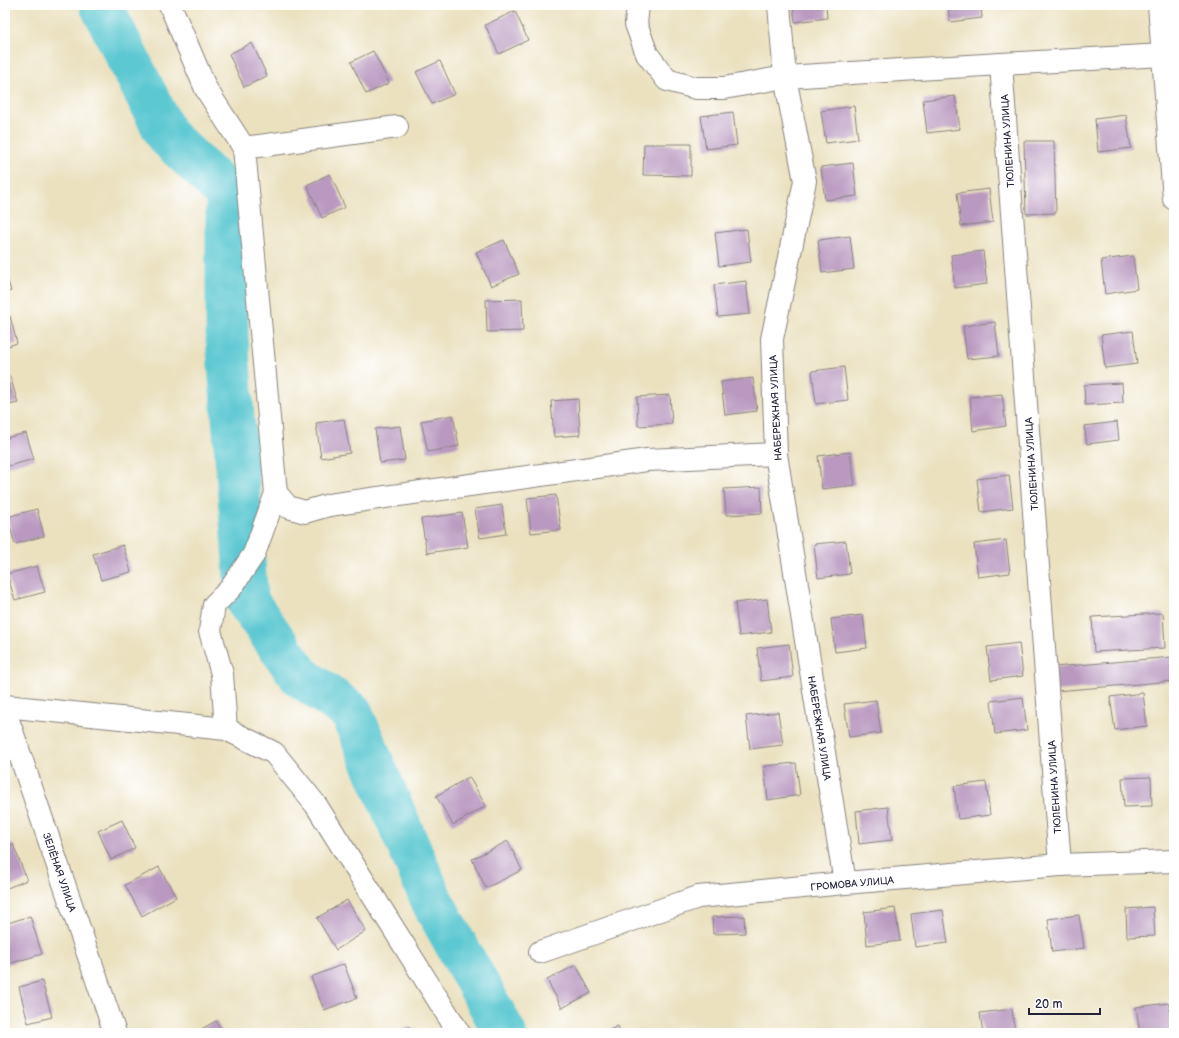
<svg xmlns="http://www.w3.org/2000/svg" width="1179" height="1038" font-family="'Balsamiq Sans',sans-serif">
<rect width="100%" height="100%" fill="#fff"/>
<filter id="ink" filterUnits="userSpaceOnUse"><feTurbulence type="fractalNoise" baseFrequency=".025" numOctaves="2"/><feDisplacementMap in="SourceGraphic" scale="8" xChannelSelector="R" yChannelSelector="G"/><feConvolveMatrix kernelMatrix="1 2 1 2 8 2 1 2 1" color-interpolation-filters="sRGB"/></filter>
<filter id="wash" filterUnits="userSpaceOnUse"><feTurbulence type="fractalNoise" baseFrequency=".012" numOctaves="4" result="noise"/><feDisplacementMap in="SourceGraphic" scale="16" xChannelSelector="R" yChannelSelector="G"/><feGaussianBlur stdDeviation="0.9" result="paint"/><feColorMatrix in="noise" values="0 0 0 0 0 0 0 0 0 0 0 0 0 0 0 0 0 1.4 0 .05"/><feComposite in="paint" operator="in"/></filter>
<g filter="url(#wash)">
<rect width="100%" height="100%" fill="#ebe1bf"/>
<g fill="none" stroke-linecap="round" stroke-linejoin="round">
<path stroke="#5bc8d1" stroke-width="43" d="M 101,5 L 167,136 L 227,193 L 227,338 L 247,601 L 300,676 L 351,712 L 433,903 L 505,1033"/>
</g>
<g id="blocks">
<g fill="#b999c0">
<path d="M 793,5 L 826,5 L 827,18 L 795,22 Z"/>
<path d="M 948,5 L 981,5 L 982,18 L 950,22 Z"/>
<path d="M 515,11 L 528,40 L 499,54 L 485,25 Z"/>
<path d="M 252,43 L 267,76 L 244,87 L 229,54 Z"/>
<path d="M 373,51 L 389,83 L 366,94 L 351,62 Z"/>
<path d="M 440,61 L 455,94 L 432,104 L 416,72 Z"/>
<path d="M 955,96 L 960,129 L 927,133 L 923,100 Z"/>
<path d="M 854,106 L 858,139 L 826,143 L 821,111 Z"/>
<path d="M 733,112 L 737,145 L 706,149 L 701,116 Z"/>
<path d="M 1126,115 L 1131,148 L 1098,152 L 1095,119 Z"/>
<path d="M 1024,141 L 1054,141 L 1056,213 L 1026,214 Z"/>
<path d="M 644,144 L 691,144 L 691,176 L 643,175 Z"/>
<path d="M 853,163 L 857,196 L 825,200 L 821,167 Z"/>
<path d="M 330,174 L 345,207 L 322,218 L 307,185 Z"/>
<path d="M 989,189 L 993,222 L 961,226 L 957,193 Z"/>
<path d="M 747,229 L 751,262 L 719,266 L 715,233 Z"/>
<path d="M 850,236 L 854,269 L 822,273 L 818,240 Z"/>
<path d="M 504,240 L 519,274 L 491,286 L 476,252 Z"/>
<path d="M 983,251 L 987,284 L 955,288 L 951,255 Z"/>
<path d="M 1133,256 L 1137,289 L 1105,294 L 1101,260 Z"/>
<path d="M 5,271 L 11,291 L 5,293 Z"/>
<path d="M 746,281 L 750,314 L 718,317 L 714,285 Z"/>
<path d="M 522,299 L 523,331 L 487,332 L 486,300 Z"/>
<path d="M 10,316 L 17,343 L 5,347 L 5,318 Z"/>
<path d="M 995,322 L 999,356 L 967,359 L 963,326 Z"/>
<path d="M 1133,331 L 1137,364 L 1105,368 L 1101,335 Z"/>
<path d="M 844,367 L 848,400 L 816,404 L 812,371 Z"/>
<path d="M 10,376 L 18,403 L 5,406 L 5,378 Z"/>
<path d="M 753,378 L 757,411 L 725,415 L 721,382 Z"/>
<path d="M 1122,383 L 1123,403 L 1085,405 L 1084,385 Z"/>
<path d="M 1002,394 L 1006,426 L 973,431 L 970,397 Z"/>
<path d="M 670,395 L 672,424 L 638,426 L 637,397 Z"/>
<path d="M 578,399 L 580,435 L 554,437 L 551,401 Z"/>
<path d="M 453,415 L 459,446 L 428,452 L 421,421 Z"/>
<path d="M 344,419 L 350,453 L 321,458 L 316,423 Z"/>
<path d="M 1117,422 L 1119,440 L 1087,444 L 1084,426 Z"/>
<path d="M 400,426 L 405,460 L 380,463 L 375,429 Z"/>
<path d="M 26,433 L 34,459 L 5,467 L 5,438 Z"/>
<path d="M 850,452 L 855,485 L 822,489 L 818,456 Z"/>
<path d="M 1009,475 L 1013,508 L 981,512 L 977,479 Z"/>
<path d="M 761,487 L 762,513 L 726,515 L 724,489 Z"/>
<path d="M 556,495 L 561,530 L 531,533 L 527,498 Z"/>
<path d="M 502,505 L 506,534 L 480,538 L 475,509 Z"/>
<path d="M 37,509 L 44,536 L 15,544 L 7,517 Z"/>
<path d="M 462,513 L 468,547 L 427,553 L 421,519 Z"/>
<path d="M 1006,540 L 1010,573 L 978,577 L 974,544 Z"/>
<path d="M 846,541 L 850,574 L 818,578 L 814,544 Z"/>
<path d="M 123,545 L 131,572 L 101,580 L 93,554 Z"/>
<path d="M 37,566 L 45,592 L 15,600 L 7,574 Z"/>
<path d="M 767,599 L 771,632 L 739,636 L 735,603 Z"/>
<path d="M 1163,613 L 1165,648 L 1094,652 L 1092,617 Z"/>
<path d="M 863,615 L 867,648 L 835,652 L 831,619 Z"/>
<path d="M 1019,643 L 1023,676 L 991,680 L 987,647 Z"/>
<path d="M 789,644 L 793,677 L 761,681 L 757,648 Z"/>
<path d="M 1173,657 L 1174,681 L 1056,691 L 1054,667 Z"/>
<path d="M 1143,693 L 1147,726 L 1115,730 L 1110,697 Z"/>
<path d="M 1023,697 L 1027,730 L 995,734 L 991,701 Z"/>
<path d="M 876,700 L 881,733 L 849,737 L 844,704 Z"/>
<path d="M 778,712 L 783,745 L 750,749 L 746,716 Z"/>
<path d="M 796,763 L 800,795 L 768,800 L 764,766 Z"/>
<path d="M 469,777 L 486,806 L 453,825 L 436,796 Z"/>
<path d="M 1151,777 L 1152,806 L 1124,807 L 1122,778 Z"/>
<path d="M 986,782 L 990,815 L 958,819 L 954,786 Z"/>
<path d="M 888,807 L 892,840 L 859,844 L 856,811 Z"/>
<path d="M 122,820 L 135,848 L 111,860 L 98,831 Z"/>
<path d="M 508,841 L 522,870 L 486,888 L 472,859 Z"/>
<path d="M 13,844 L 27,880 L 5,889 L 5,847 Z"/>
<path d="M 159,867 L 176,897 L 142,916 L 125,885 Z"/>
<path d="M 347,900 L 366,931 L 336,950 L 317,918 Z"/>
<path d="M 1153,907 L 1155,936 L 1127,937 L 1126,909 Z"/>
<path d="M 895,908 L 900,941 L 867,945 L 864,912 Z"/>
<path d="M 943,910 L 948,943 L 915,947 L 911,914 Z"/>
<path d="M 1079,915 L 1084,948 L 1052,952 L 1048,919 Z"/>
<path d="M 30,916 L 42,954 L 8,964 L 5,954 L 5,924 Z"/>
<path d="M 744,916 L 745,933 L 713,934 L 712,917 Z"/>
<path d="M 344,964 L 357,998 L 324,1010 L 311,977 Z"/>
<path d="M 576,965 L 591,993 L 562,1008 L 547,980 Z"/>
<path d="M 42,981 L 52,1017 L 28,1023 L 19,987 Z"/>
<path d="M 1169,1003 L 1172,1033 L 1140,1033 L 1136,1007 Z"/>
<path d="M 1012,1009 L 1015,1033 L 983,1033 L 980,1013 Z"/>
<path d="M 216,1021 L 223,1033 L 194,1033 Z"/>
<path d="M 618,1026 L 621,1033 L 603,1033 Z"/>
<path d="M 410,1027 L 412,1033 L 390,1033 L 390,1032 Z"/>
</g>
</g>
</g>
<g filter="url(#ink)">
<use href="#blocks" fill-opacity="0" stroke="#86827d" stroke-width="1"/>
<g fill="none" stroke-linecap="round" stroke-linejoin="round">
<defs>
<g id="minor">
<path d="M 170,5 L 206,89 L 244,148 L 276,493 L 288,507 L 305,512 L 329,505 L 647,460 L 776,454"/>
<path d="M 638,5 L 636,24 L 647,54 L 667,80 L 696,88 L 724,88 L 785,77 L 1001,64 L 1163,55"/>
<path d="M 779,5 L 785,77 L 805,181 L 772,339 L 776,454 L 845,883"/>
<path d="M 1159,5 L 1174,199"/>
<path d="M 1001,64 L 1060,865"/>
<path d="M 244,148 L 397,127"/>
<path d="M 5,706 L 226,729 L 274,753 L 316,805 L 459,1033"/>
<path d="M 5,711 L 115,1033"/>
<path d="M 226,729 L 222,674 L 210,631 L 214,605 L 231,588 L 254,554 L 276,493"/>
<path d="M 540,952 L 698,897 L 845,883 L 1060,865 L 1174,861"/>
</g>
</defs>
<use href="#minor" stroke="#86827d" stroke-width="24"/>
<use href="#minor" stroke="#fff" stroke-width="22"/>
</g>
</g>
<g text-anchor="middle" stroke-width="3" stroke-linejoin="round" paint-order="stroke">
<g font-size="10" fill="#22223b" stroke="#fff">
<text transform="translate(1007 141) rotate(-94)" y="4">ТЮЛЕНИНА УЛИЦА</text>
<text transform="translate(775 408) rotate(-93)" y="4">НАБЕРЕЖНАЯ УЛИЦА</text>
<text transform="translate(1031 464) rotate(-94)" y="4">ТЮЛЕНИНА УЛИЦА</text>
<text transform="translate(820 728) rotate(81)" y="4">НАБЕРЕЖНАЯ УЛИЦА</text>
<text transform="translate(1054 787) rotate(-94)" y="4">ТЮЛЕНИНА УЛИЦА</text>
<text transform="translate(60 872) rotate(71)" y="4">ЗЕЛЁНАЯ УЛИЦА</text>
<text transform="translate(852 883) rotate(-5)" y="4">ГРОМОВА УЛИЦА</text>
</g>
</g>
<rect width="1179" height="1038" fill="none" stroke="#fff" stroke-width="20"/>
<path d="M1029 1008v6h71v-6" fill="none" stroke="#22223b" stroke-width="2"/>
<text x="1035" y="1008" font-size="12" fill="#22223b" stroke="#ffffff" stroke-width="3" paint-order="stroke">20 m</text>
</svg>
